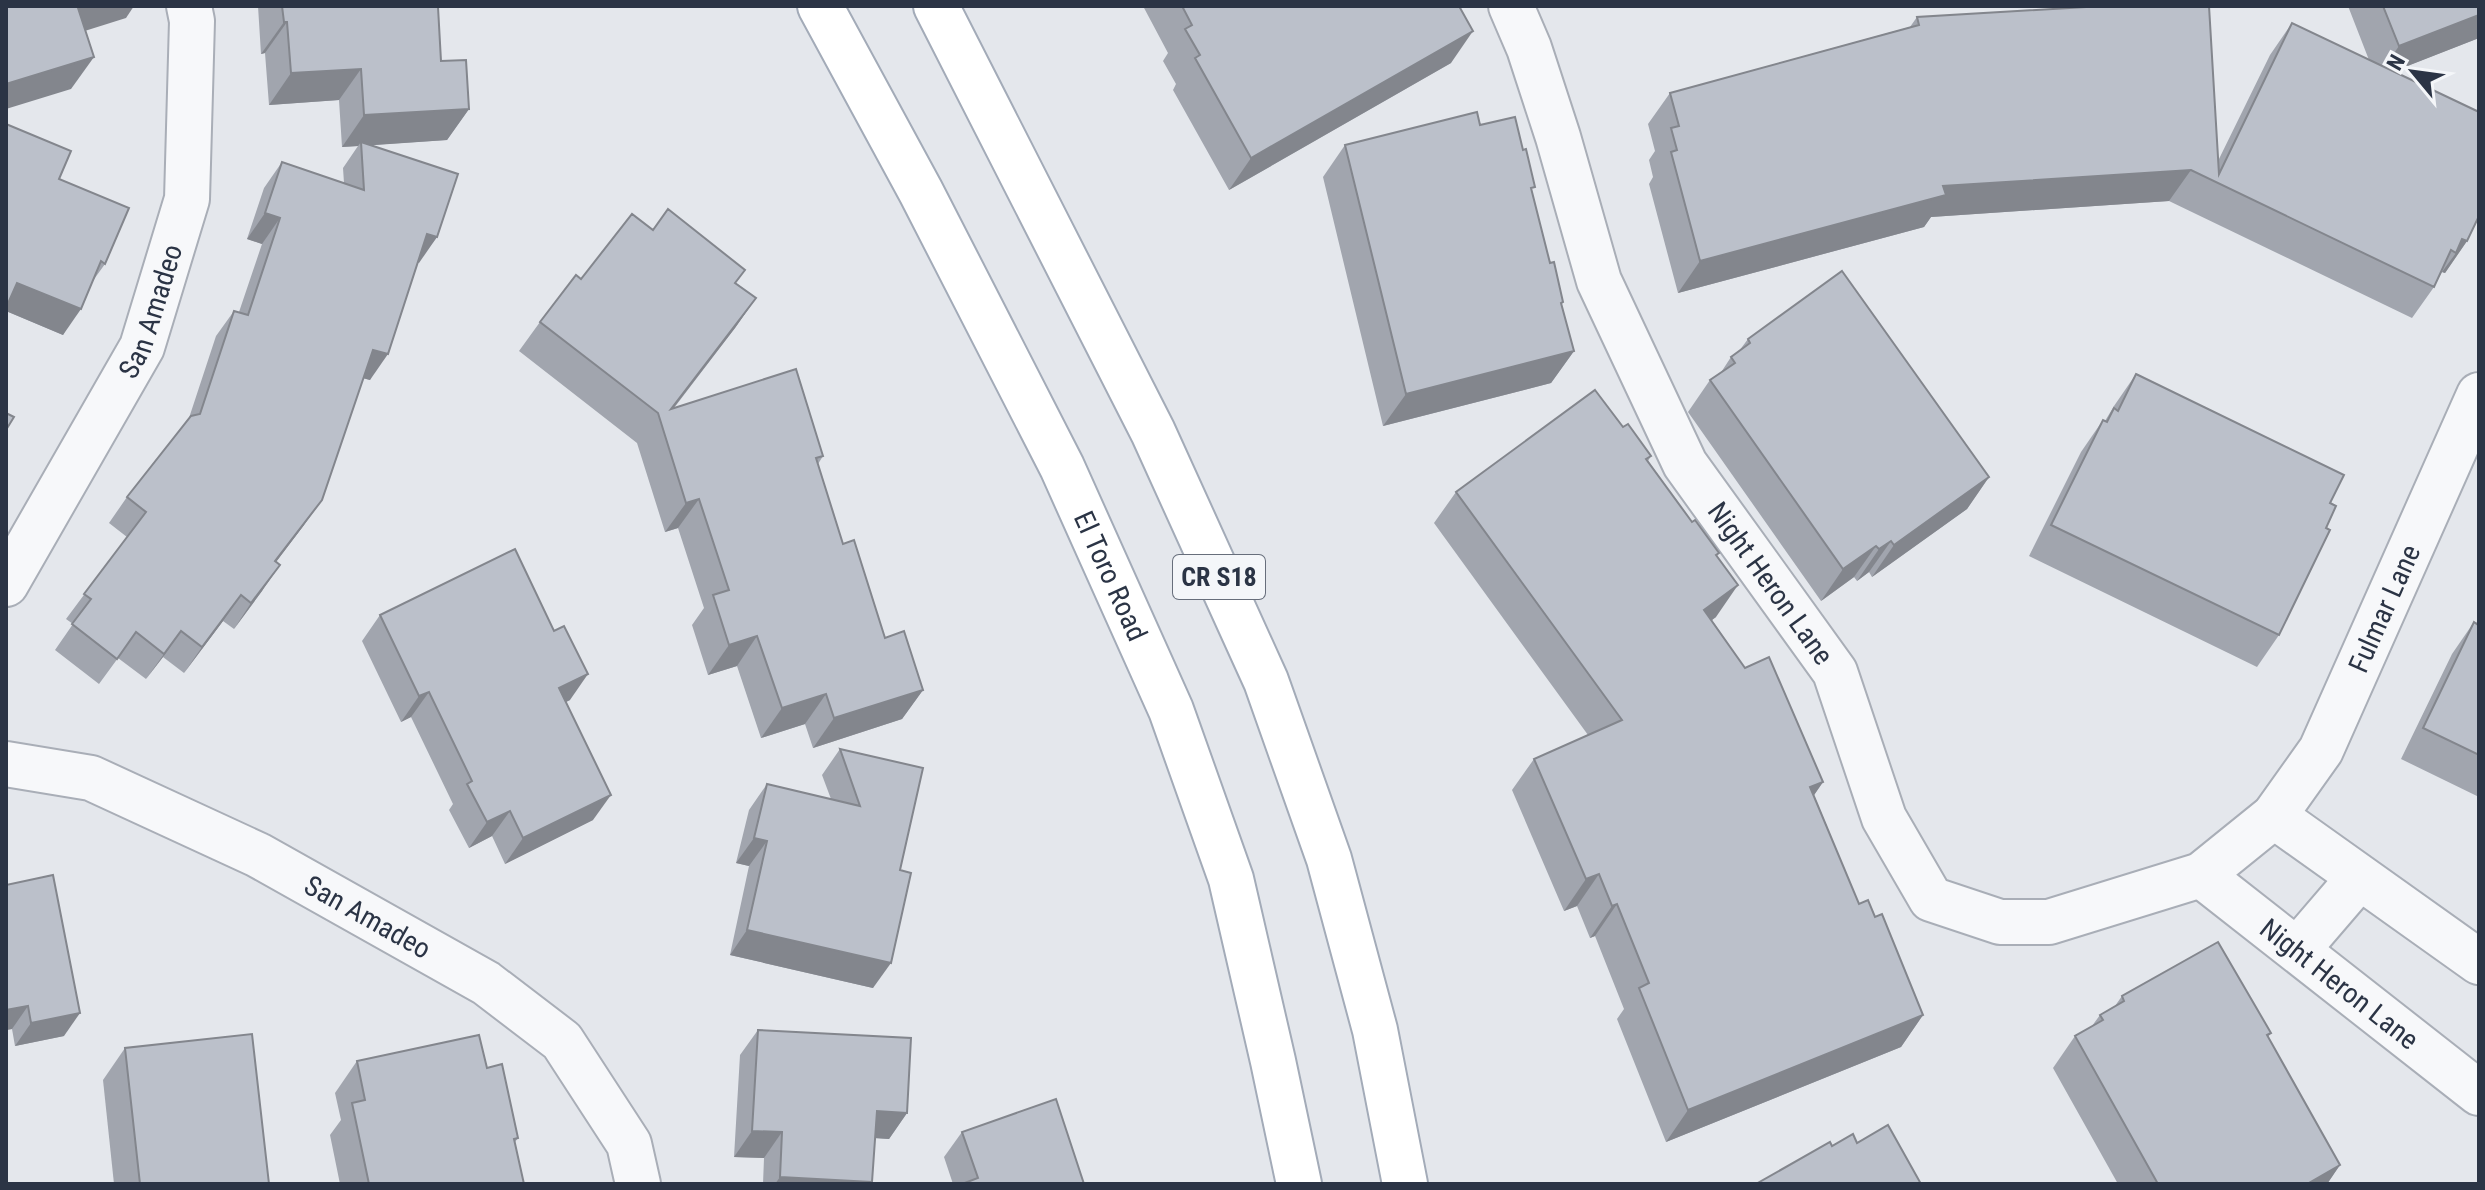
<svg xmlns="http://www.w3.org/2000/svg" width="2485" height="1190" font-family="'Roboto Condensed',sans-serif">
<rect width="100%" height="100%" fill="#e4e7ec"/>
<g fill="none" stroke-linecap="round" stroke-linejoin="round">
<defs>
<g id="minor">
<path id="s1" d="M 1511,6 L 1529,48 L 1558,137 L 1599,281 L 1685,464 L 1835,672 L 1884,818 L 1931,899 L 2000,922 L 2049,922 L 2201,875 L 2274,816 L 2321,750 L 2479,395"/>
<path id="s2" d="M 6,584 L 142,347 L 187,199 L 192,21 L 189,6"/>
<path id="s3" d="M 6,764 L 91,778 L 258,855 L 486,983 L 562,1041 L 629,1144 L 638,1184"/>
<path d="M 2274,816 L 2479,962"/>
<path id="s4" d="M 2201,875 L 2479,1093"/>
<path d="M 2298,949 L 2359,878"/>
</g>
<g id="major">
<path id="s5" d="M 820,6 L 921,192 L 1062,467 L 1171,710 L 1231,879 L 1273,1061 L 1299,1184"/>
<path d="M 936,6 L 1153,432 L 1266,681 L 1329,859 L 1375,1030 L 1405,1184"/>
</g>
</defs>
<use href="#minor" stroke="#a9aeb7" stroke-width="48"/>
<use href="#major" stroke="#a3abb8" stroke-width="48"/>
<use href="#minor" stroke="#f7f8fa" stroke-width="44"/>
<use href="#major" stroke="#fff" stroke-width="44"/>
</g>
<g fill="#a1a5ae">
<path d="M 258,6 L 431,6 L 441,61 L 469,109 L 447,140 L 371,145 L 437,237 L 418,262 L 370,380 L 363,378 L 304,525 L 276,562 L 262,591 L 234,629 L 223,621 L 184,673 L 163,657 L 146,679 L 118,658 L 99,684 L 55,650 L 73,624 L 66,619 L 127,537 L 109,523 L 127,497 L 189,418 L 216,336 L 234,311 L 239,312 L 262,244 L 247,239 L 264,188 L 282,162 L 344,183 L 343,168 L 358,146 L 342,147 L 339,100 L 269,105 L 265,53 L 261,54 Z"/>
<path d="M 1143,6 L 1459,6 L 1451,63 L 1229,190 L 1173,90 L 1176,84 L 1163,61 L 1168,53 Z"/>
<path d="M 2348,6 L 2479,6 L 2479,38 L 2394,71 L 2467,241 L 2445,273 L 2442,272 L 2434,287 L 2412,318 L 2169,201 L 1931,217 L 1924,227 L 1678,293 L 1649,184 L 1653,177 L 1649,160 L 1655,151 L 1648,124 L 1670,93 L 1910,27 L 1917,17 L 2218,161 L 2270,55 L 2292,23 L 2369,60 Z"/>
<path d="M 6,124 L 59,179 L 105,264 L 92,282 L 63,335 L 6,311 Z"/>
<path d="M 1345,145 L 1532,192 L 1550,263 L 1563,302 L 1561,305 L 1574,351 L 1551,383 L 1383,426 L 1323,177 Z"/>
<path d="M 653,230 L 745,270 L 736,283 L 756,298 L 735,328 L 674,408 L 823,456 L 818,464 L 843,544 L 885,638 L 923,690 L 902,719 L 813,748 L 805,724 L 761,738 L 737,666 L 708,675 L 692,625 L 704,608 L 678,528 L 665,532 L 637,443 L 519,351 L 540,322 Z"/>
<path d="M 1748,339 L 1989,477 L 1967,509 L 1872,577 L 1869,572 L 1857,581 L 1854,577 L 1821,601 L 1688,412 L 1710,380 L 1720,374 L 1731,357 L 1739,351 Z"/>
<path d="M 2136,374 L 2330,503 L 2279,635 L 2257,667 L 2029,556 L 2081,452 L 2103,420 L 2105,421 L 2114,406 Z"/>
<path d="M 1623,427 L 1651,456 L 1648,461 L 1692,522 L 1719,553 L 1717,556 L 1716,617 L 1712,620 L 1823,782 L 1814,795 L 1859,904 L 1875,917 L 1923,1015 L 1901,1047 L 1666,1142 L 1617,1019 L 1624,1009 L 1595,936 L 1590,938 L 1577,906 L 1564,911 L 1512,790 L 1534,759 L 1588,735 L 1434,523 L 1456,492 Z"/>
<path d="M 380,615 L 570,700 L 566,702 L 593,820 L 505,864 L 492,836 L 469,848 L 449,810 L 453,804 L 411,717 L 401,722 L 362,641 Z"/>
<path d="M 2479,619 L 2479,797 L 2401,759 L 2452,654 L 2474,622 L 2476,623 Z"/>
<path d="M 840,749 L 923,768 L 873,988 L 730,955 L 749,866 L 736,863 L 749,810 L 767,784 L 831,799 L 822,775 Z"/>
<path d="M 6,885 L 64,1036 L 15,1046 L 12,1029 L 6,1030 Z"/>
<path d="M 2122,996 L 2271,1033 L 2268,1037 L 2340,1165 L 2327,1184 L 2118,1184 L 2053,1068 L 2075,1036 L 2092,1026 L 2100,1015 L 2115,1006 Z"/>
<path d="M 758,1030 L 907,1113 L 889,1139 L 875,1138 L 871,1184 L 763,1184 L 764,1158 L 734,1157 L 740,1055 Z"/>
<path d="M 125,1048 L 269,1184 L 114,1184 L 103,1080 Z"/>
<path d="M 357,1061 L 487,1068 L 518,1138 L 515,1142 L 524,1184 L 340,1184 L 330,1135 L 341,1120 L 335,1093 Z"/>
<path d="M 962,1132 L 1084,1184 L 953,1184 L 944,1157 Z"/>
</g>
<g fill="#83868d">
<path d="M 86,6 L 134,6 L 126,18 L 56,40 L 78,8 Z"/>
<path d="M 2479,15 L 2479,38 L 2377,78 L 2399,46 Z"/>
<path d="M 284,22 L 287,22 L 265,53 L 261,54 Z"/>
<path d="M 1473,31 L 1451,63 L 1229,190 L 1251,158 Z"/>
<path d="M 94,57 L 71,89 L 6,109 L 6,84 Z"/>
<path d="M 361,69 L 339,100 L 269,105 L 291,73 Z"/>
<path d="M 469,109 L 447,140 L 361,146 L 361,142 L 358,146 L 342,147 L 364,115 Z"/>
<path d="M 2191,170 L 2169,201 L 1931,217 L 1924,227 L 1678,293 L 1700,261 L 1943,186 Z"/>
<path d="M 265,213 L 280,218 L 262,244 L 247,239 Z"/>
<path d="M 427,234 L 437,237 L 419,263 L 409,259 Z"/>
<path d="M 2462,239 L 2467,241 L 2445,273 L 2442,272 L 2456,253 Z"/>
<path d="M 17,283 L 81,309 L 63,335 L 6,311 L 6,298 Z"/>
<path d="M 756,298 L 735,328 L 661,424 L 671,409 Z"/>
<path d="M 373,350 L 388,354 L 370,380 L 355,376 Z"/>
<path d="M 1574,351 L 1551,383 L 1383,426 L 1406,394 Z"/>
<path d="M 1989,477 L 1967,509 L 1872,577 L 1894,545 Z"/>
<path d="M 699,499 L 678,528 L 665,532 L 686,503 Z"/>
<path d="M 322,500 L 304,525 L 257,587 L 275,561 Z"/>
<path d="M 1891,541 L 1869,572 L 1857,581 L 1879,549 Z"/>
<path d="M 1876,546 L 1854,577 L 1821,601 L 1843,569 Z"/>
<path d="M 280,565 L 262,591 L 234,629 L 251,603 Z"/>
<path d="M 1738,585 L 1716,617 L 1682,642 L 1704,610 Z"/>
<path d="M 241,595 L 223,621 L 184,673 L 202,647 Z"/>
<path d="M 181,631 L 163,657 L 146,679 L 164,654 Z"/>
<path d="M 757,636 L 737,666 L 708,675 L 729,645 Z"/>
<path d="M 588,674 L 570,700 L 541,714 L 559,688 Z"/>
<path d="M 923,690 L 902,719 L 813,748 L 834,718 Z"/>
<path d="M 429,692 L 411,717 L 401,722 L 419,696 Z"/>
<path d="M 826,694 L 805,724 L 761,738 L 782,708 Z"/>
<path d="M 1823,782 L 1801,814 L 1810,787 Z"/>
<path d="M 611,795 L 593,820 L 505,864 L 523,838 Z"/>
<path d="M 510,811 L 492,836 L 469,848 L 487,822 Z"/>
<path d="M 754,838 L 767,841 L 749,866 L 736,863 Z"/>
<path d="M 1599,874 L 1577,906 L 1564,911 L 1586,879 Z"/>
<path d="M 1617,904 L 1595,936 L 1590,938 L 1612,906 Z"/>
<path d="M 747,930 L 891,963 L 873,988 L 730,955 Z"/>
<path d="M 28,1006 L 12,1029 L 6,1030 L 6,1010 Z"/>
<path d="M 80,1013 L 64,1036 L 15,1046 L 31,1023 Z"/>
<path d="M 1923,1015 L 1901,1047 L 1666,1142 L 1688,1110 Z"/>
<path d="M 877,1111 L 907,1113 L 889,1139 L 859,1137 Z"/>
<path d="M 752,1131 L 782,1132 L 764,1158 L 734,1157 Z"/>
<path d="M 2340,1165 L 2327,1184 L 2307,1184 Z"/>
<path d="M 780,1177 L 872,1182 L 871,1184 L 775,1184 Z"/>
</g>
<g fill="#bbc0ca" stroke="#83868d" stroke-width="2">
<path d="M 6,6 L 86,6 L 78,8 L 94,57 L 6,84 Z"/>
<path d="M 282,6 L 438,7 L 441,61 L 466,60 L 469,109 L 364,115 L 361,69 L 291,73 L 287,22 L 284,22 Z"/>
<path d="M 1182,6 L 1459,6 L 1473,31 L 1251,158 L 1195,58 L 1200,55 L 1185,29 L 1192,25 Z"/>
<path d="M 2103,6 L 2209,6 L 2219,174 L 2292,23 L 2479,112 L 2479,216 L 2467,241 L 2462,239 L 2456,253 L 2451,250 L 2434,287 L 2191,170 L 1943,186 L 1946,195 L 1700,261 L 1671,152 L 1677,150 L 1671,128 L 1679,126 L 1670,93 L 1919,25 L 1917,17 Z"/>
<path d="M 2383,6 L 2479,6 L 2479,15 L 2399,46 Z"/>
<path d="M 1477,112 L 1480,125 L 1515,117 L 1523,150 L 1526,149 L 1535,187 L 1531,188 L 1550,263 L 1554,262 L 1563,302 L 1561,303 L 1574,351 L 1406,394 L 1345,145 Z"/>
<path d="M 6,124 L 71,151 L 59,179 L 129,208 L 105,264 L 101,261 L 81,309 L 17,283 L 6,308 Z"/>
<path d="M 361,142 L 458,174 L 437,237 L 427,234 L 388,354 L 373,350 L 322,500 L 275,561 L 280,565 L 251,603 L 241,595 L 202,647 L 181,631 L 164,654 L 136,632 L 117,659 L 72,624 L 91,599 L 84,594 L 146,512 L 127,497 L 191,416 L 200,414 L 234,311 L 248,315 L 280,218 L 265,213 L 282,162 L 364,190 Z"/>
<path d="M 668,209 L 745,270 L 735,283 L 756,298 L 671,409 L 796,369 L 823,456 L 816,458 L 843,544 L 854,540 L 885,638 L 904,631 L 923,690 L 834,718 L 826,694 L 782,708 L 757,636 L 729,645 L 713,595 L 729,590 L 699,499 L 686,503 L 658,413 L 540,322 L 576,275 L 581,279 L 632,214 L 653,230 Z"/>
<path d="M 1842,271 L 1989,477 L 1894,545 L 1891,541 L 1879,549 L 1876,546 L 1843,569 L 1710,380 L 1735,363 L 1731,357 L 1750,343 L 1748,339 Z"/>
<path d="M 2136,374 L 2344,475 L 2330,503 L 2336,506 L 2326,528 L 2330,530 L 2279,635 L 2051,525 L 2103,420 L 2107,422 L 2114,408 L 2118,411 Z"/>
<path d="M 1595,390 L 1623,427 L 1628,424 L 1651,456 L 1646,459 L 1692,522 L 1695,520 L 1719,553 L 1716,555 L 1738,585 L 1704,610 L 1745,668 L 1769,657 L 1823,782 L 1810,787 L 1859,904 L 1868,900 L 1875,917 L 1882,914 L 1923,1015 L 1688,1110 L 1639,988 L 1649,983 L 1617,904 L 1612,906 L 1599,874 L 1586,879 L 1534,759 L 1622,720 L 1456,492 Z"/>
<path d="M 6,413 L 14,417 L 6,430 Z"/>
<path d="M 515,549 L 554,631 L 564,626 L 588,674 L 559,688 L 611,795 L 523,838 L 510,811 L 487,822 L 467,784 L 472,781 L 429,692 L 419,696 L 380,615 Z"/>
<path d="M 2474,622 L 2478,625 L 2479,623 L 2479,755 L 2423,728 Z"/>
<path d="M 840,749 L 923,768 L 900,870 L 911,873 L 891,963 L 747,930 L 767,841 L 754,838 L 767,784 L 860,806 Z"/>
<path d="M 53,875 L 80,1013 L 31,1023 L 28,1006 L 6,1010 L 6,885 Z"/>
<path d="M 2218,942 L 2271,1033 L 2267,1035 L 2340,1165 L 2307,1184 L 2158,1184 L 2075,1036 L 2103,1020 L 2100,1015 L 2124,1001 L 2122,996 Z"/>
<path d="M 758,1030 L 911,1038 L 907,1113 L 877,1111 L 872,1182 L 780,1177 L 782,1132 L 752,1131 Z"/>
<path d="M 252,1034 L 269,1184 L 140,1184 L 125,1048 Z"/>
<path d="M 479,1035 L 487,1068 L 502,1064 L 518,1138 L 514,1139 L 524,1184 L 369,1184 L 352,1103 L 365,1100 L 357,1061 Z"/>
<path d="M 1056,1099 L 1084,1184 L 962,1184 L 978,1178 L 962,1132 Z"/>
<path d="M 1888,1125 L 1921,1184 L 1756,1184 L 1830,1142 L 1832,1146 L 1853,1134 L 1857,1143 Z"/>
</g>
<g text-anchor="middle" stroke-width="8" stroke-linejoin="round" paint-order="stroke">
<rect fill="#f4f6f9" stroke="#676e7b" stroke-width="2" x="1173" y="555" width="92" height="44" rx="6"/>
<g font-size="26" font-weight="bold" fill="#2b3445">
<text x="1219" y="586">CR S18</text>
</g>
<g font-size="28" fill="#2b3445" stroke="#f4f6f9">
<text dy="10" stroke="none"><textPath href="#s2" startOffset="310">San Amadeo</textPath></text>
<text dy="10" stroke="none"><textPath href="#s5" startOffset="640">El Toro Road</textPath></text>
<text dy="10" stroke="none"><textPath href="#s1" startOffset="638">Night Heron Lane</textPath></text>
<text dy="10" stroke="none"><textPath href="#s1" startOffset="1606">Fulmar Lane</textPath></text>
<text dy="10" stroke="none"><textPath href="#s3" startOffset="396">San Amadeo</textPath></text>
<text dy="10" stroke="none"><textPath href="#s4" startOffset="176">Night Heron Lane</textPath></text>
</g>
</g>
<rect width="2485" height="1190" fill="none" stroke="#2b3445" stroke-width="16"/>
<g transform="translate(2413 72) rotate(299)" stroke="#f4f6f9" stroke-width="6" paint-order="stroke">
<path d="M0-6L14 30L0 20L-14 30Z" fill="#2b3445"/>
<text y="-12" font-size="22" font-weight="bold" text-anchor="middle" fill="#2b3445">N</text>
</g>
</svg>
